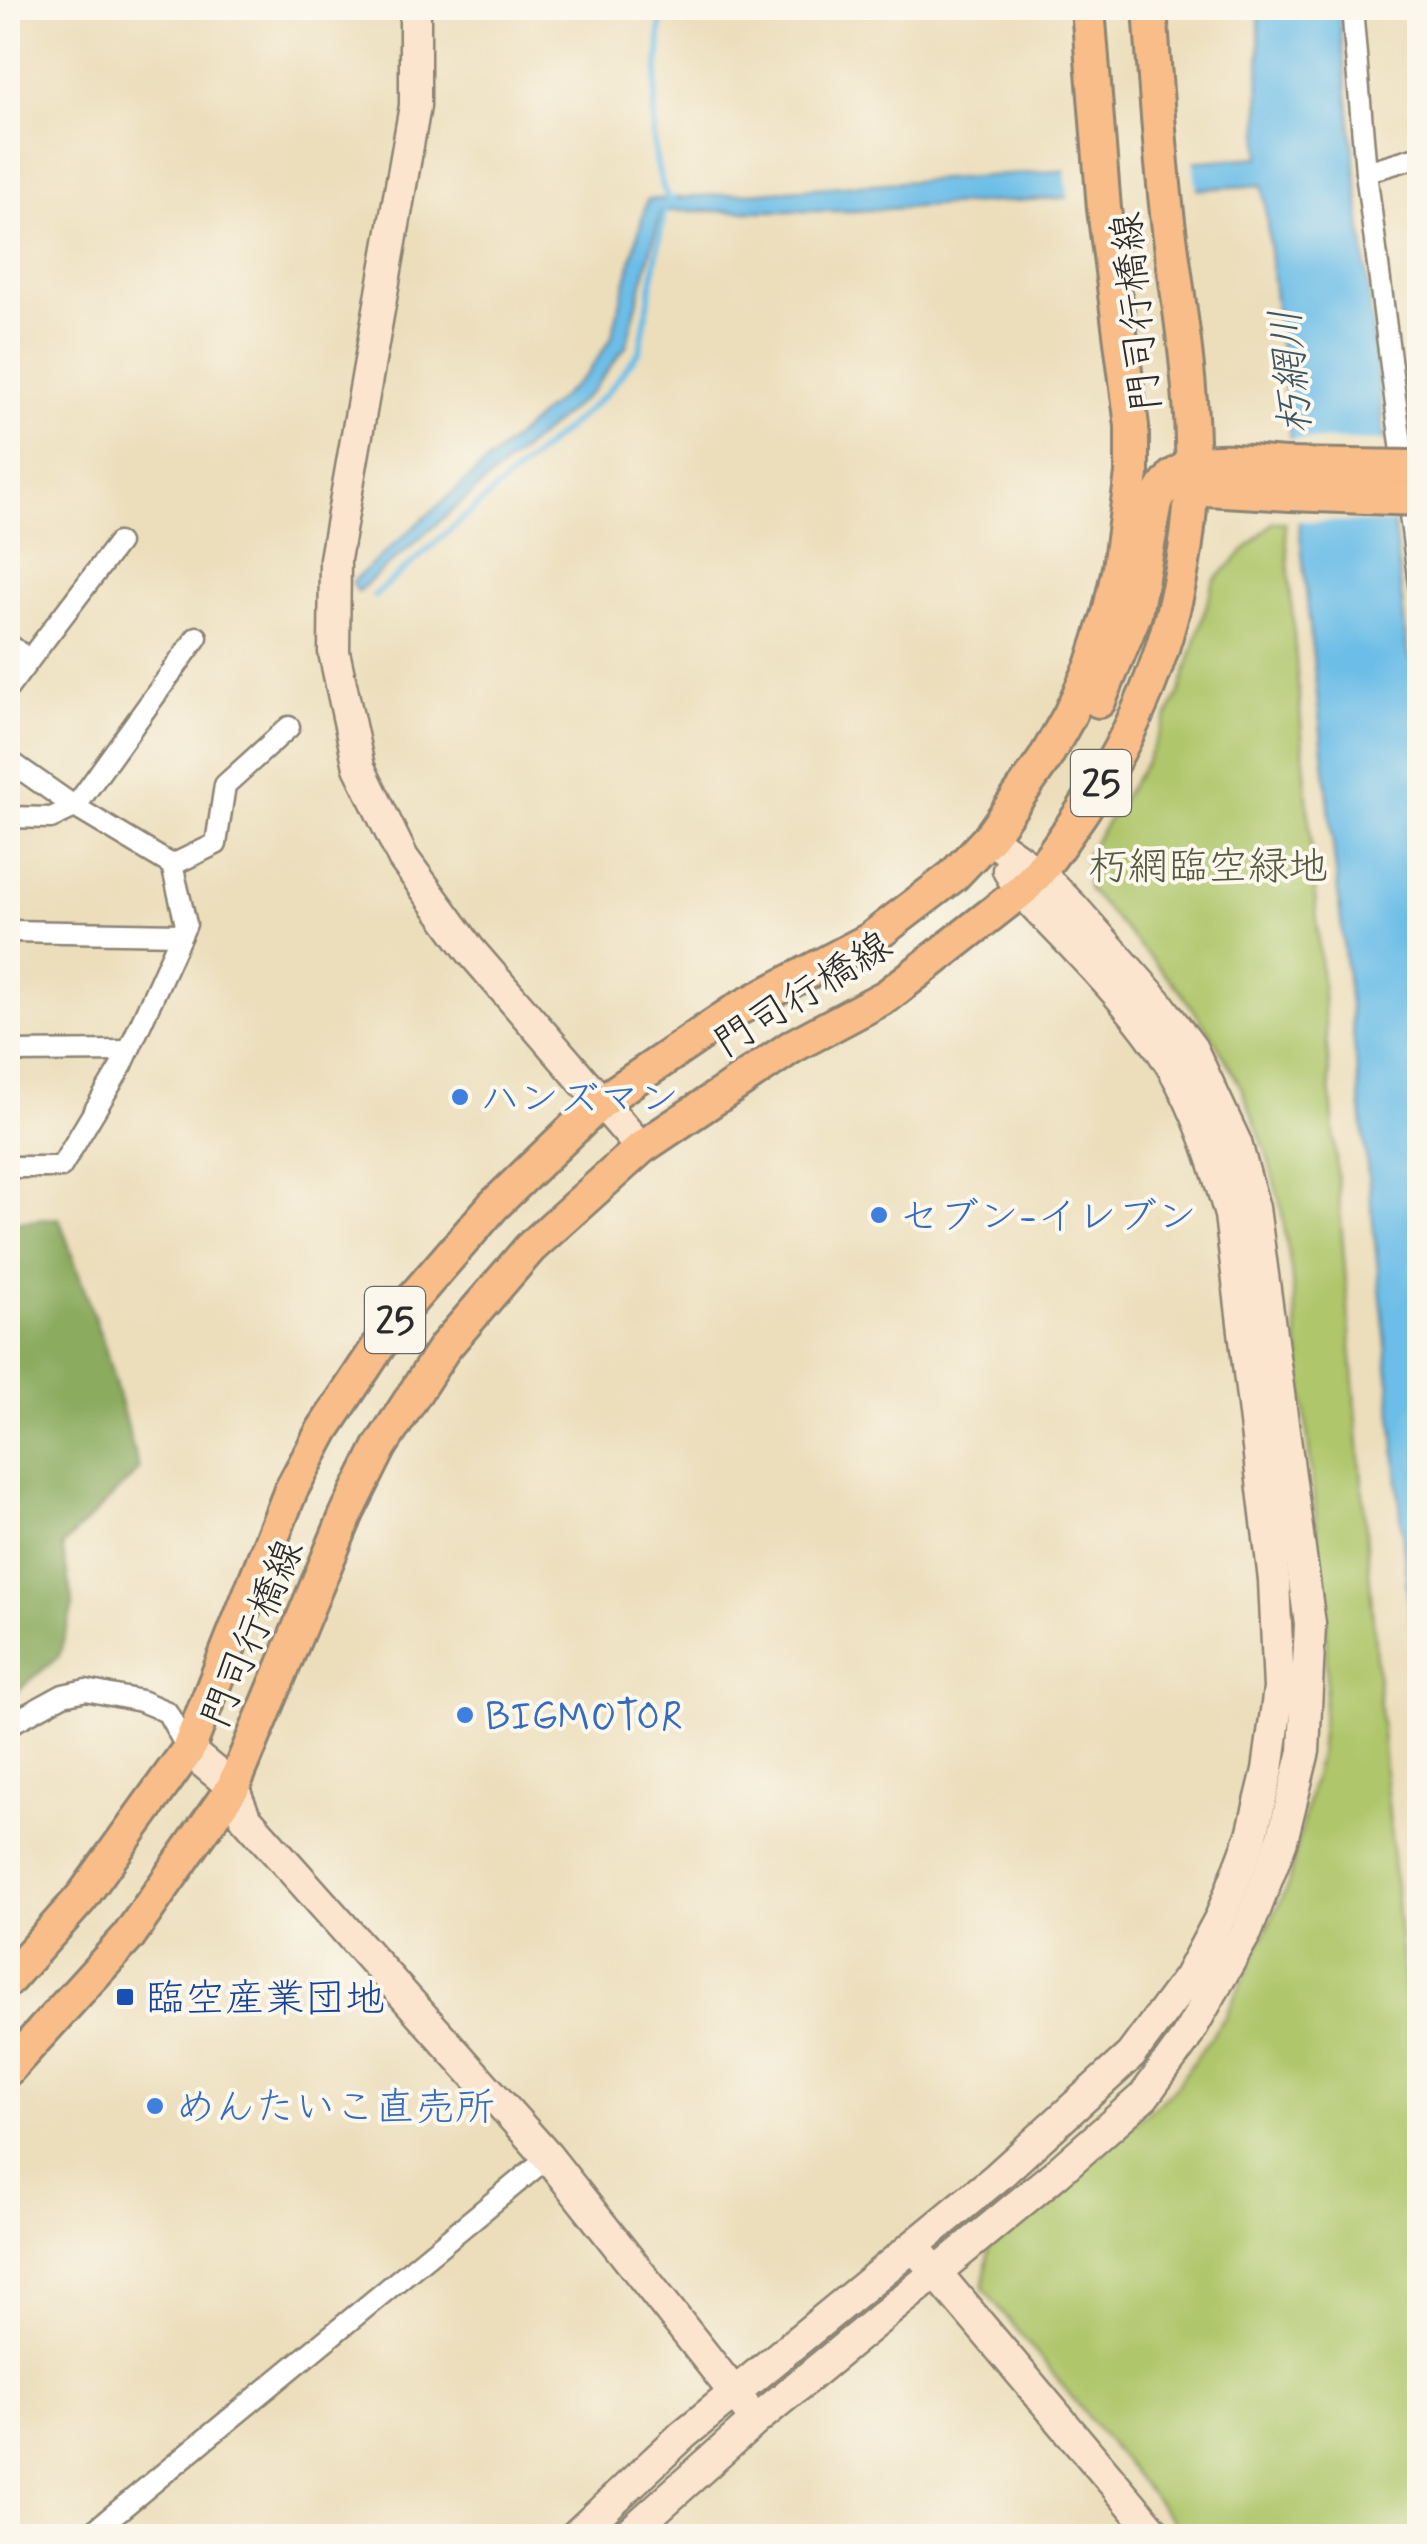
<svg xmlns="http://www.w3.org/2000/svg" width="1427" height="2544" font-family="Mynerve,'Klee One',sans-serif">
<rect width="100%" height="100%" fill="#fbf7ec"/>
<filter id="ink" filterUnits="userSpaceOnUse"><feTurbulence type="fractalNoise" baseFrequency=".01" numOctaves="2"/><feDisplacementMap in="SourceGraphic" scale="20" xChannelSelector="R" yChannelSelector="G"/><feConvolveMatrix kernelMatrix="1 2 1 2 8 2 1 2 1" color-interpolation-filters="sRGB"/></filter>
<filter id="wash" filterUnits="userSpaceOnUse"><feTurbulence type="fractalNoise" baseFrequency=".0048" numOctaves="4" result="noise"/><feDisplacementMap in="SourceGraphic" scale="40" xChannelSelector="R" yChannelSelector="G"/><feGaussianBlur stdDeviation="2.25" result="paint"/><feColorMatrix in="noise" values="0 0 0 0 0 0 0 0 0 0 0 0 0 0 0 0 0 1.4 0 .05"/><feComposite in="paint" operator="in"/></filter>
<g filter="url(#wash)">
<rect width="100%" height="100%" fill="#ecdebb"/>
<path fill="#afc66a" stroke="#6d784a" stroke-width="2.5" d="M 1273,522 L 1285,522 L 1386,1781 L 1419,2147 L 1419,2536 L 1185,2536 L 983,2288 L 989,2248 L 1173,2090 L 1225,2017 L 1288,1884 L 1319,1754 L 1326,1687 L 1326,1621 L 1291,1270 L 1281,1207 L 1266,1152 L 1242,1089 L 1213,1037 L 1180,991 L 1088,889 L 1086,854 L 1146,762 L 1180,691 L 1214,581 Z"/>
<path fill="#8bab5e" stroke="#5b6b44" stroke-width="2.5" d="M 59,1218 L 105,1348 L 139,1470 L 62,1546 L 73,1606 L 59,1656 L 8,1699 L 8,1223 Z"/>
<path fill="#6cbde7" stroke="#4c7489" stroke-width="2.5" d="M 1259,8 L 1338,8 L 1408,656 L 1420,674 L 1419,1720 L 1385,1335 L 1263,185 L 854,211 L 661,211 L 626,346 L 592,391 L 357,592 L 352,582 L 587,374 L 611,339 L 647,200 L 1260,157 Z"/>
<g fill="#ecdebb">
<path d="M 1193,158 L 1197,195 L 1069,203 L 1065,167 Z"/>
<path d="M 1286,439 L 1390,441 L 1399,523 L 1295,521 Z"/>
</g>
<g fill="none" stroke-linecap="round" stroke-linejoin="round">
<g stroke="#6cbde7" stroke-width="6">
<path d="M 660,8 C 664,72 639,138 668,199 L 672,199"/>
<path d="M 374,596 L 607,393 L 640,350 L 665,207"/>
</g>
</g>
</g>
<g filter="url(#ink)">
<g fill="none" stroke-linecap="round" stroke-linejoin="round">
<defs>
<g id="street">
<path d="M 1352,8 L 1366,172 L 1420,592"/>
<path d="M 1366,172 L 1420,156"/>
<path d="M 8,644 L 29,660"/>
<path d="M 8,688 L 118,543"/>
<path d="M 8,760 L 75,807 L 172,865 L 186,924 L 122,1065 L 61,1167 L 8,1167"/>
<path d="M 8,817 L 51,818 L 75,807 L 197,637"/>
<path d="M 172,865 L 216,844 L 225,785 L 289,727"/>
<path d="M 8,931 L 181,934"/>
<path d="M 8,1052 L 128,1051"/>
<path d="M 8,1725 L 63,1695 L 86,1690 L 141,1701 L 167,1712 L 188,1750"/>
<path d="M 88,2536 L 548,2157"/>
</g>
<g id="secondary">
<path d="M 415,8 L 415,106 L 335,559 L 334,652 L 359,767 L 403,858 L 470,950 L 641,1148"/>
<path d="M 188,1750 L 233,1787 L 245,1817 L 548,2157 L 747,2409"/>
<path d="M 922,2256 L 1158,2536"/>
<path d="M 575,2536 L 683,2435 L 996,2178 L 1131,2055 L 1188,1978 L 1221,1916 L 1252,1835 L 1268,1770 L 1279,1689 L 1274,1580 L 1230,1215 C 1215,1163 1199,1111 1171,1065 C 1131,1001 1073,946 1021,891 L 1008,870"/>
<path d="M 626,2536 L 756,2420 L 1058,2172 L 1144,2096 L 1184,2041 L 1247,1931 L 1282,1840 L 1304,1751 L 1310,1624 L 1254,1208 L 1236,1143 L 1192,1049 L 1157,1002 L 1072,906 L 1039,873 L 989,838"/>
</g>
<g id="primary">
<path d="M 1173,476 L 1206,489 L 1290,494"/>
<path d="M 1099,701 L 1135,614 L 1156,502 C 1181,445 1236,463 1287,465"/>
<path d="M 8,1980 L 82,1897 L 188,1750 L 291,1490 L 323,1430 L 401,1312 L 493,1206 L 601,1102 L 738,1009 L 869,940 L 953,876 L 989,838 L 1044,760 L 1069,716 L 1092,666 L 1109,613 L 1119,568 L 1132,474 L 1132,426 L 1104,209 L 1088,8"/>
<path d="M 8,2069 L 128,1937 L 233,1787 L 347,1513 L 380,1447 L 444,1348 L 530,1248 L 641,1148 L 793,1046 L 887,996 L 1021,891 C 1045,868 1062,840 1081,813 C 1157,702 1195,574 1192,440 C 1190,364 1176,288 1167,213 C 1159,144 1155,76 1150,8"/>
</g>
</defs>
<use href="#street" stroke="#8c8473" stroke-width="25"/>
<use href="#secondary" stroke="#8c8473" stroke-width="35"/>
<use href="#primary" stroke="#8c8473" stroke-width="38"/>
<use href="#street" stroke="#fff" stroke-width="20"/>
<use href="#secondary" stroke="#fce5cf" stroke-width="30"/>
<use href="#primary" stroke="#f8bd88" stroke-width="32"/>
<defs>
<g id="primary-bridge">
<path d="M 1287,465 L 1414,467"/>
<path d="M 1290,494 L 1418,499"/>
</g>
</defs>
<use href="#primary-bridge" stroke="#8c8473" stroke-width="38" stroke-linecap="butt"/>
<use href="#primary-bridge" stroke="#f8bd88" stroke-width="32"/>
</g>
</g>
<g fill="#3f7fe0" stroke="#fbf7ec" stroke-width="4">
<circle cx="460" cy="1097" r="10"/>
<circle cx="879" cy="1215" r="10"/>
<circle cx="465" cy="1715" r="10"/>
<circle cx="155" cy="2106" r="10"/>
</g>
<rect fill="#1a4fb4" stroke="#fbf7ec" stroke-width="4" x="115" y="1987" width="20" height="20" rx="5"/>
<g text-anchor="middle" stroke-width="8" stroke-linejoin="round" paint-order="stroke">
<g fill="#fbf7ec" stroke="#696865" stroke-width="2.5">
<rect x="1071" y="750" width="60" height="66" rx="8"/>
<rect x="365" y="1287" width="60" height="66" rx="8"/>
</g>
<g font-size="38" font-weight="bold" fill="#2b2b2b">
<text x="1101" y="796">25</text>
<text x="395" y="1333">25</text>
</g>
<g font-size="40" fill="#2b2b2b" stroke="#fbf7ec">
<text transform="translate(1135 312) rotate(-96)" y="14">門司行橋線</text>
<text transform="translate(802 993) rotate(-32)" y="14">門司行橋線</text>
<text transform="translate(251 1633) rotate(-67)" y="14">門司行橋線</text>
</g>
<g font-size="40" fill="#535a3e" stroke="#fbf7ec">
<text x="1208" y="879">朽網臨空緑地</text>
</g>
<g font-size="40" fill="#366cbe" stroke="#fbf7ec" text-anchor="start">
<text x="480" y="1111">ハンズマン</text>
<text x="899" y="1229">セブン-イレブン</text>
<text x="485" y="1729">BIGMOTOR</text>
<text x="175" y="2120">めんたいこ直売所</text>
</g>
<g font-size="40" fill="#164399" stroke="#fbf7ec" text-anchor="start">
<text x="145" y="2011">臨空産業団地</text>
</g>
<g font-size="42" font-style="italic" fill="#3e5763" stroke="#fbf7ec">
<text transform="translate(1289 372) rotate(-95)" y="15">朽網川</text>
</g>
</g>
<rect width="1427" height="2544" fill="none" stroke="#fbf7ec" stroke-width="40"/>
</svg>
